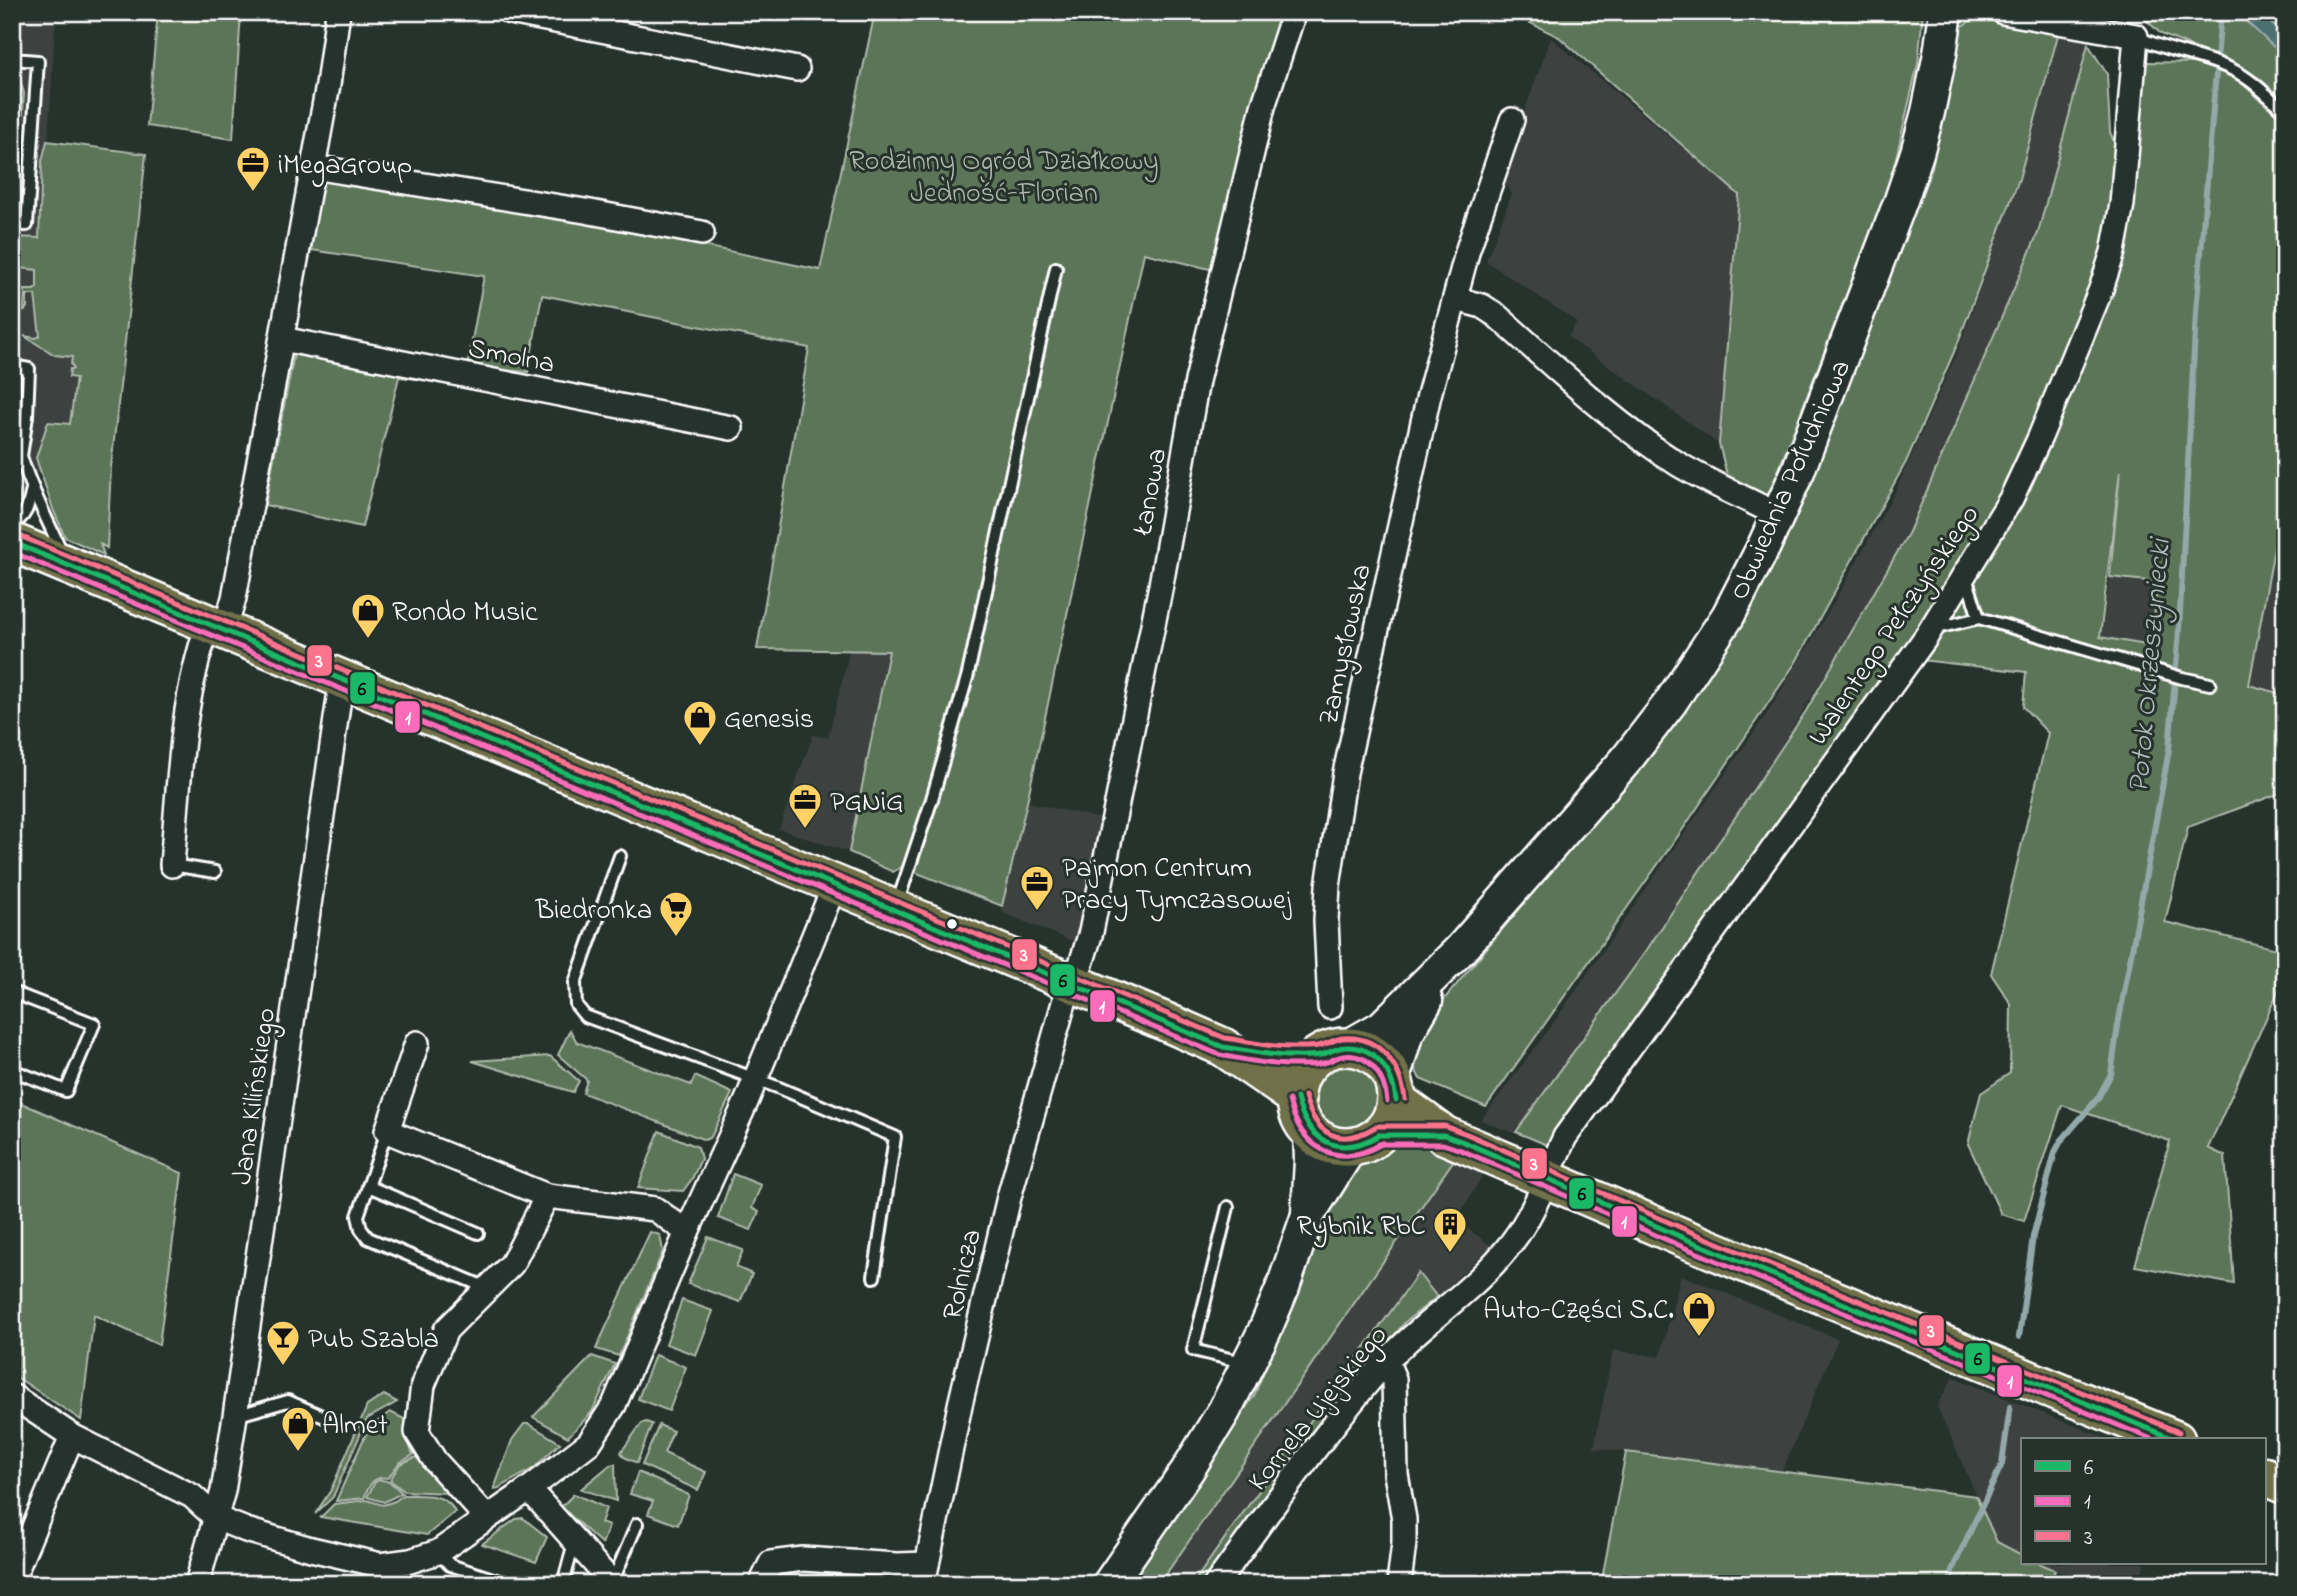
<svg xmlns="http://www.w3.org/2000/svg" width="2297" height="1596" font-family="'Indie Flower',sans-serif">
<rect width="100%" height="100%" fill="#26332d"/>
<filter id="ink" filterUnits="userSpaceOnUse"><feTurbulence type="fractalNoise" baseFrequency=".0143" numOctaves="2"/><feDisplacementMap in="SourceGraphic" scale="14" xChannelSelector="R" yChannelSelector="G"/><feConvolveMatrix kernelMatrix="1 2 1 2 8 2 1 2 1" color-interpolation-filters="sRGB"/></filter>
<g filter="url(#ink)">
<g fill="#3c423f">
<path d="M 12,12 L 56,12 L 48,141 L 146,154 L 111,467 L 107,548 L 104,555 L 65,537 L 55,517 L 39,472 L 15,480 L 21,503 L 14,514 L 12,513 Z"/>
<path d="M 2065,12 L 2095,12 L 2038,232 L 1909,532 L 1844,644 L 1765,772 L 1648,948 L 1516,1132 L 1513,1133 L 1481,1120 L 1550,1028 L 1768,712 L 1831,608 L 1895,492 L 1958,351 L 2019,179 Z"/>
<path d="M 1551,38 L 1739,195 L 1719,444 L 1568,337 L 1577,322 L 1486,261 L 1512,194 L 1501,176 Z"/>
<path d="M 2285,489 L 2285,695 L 2249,686 Z"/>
<path d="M 2110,577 L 2157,582 L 2152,646 L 2100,638 Z"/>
<path d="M 850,649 L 890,651 L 849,852 L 779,829 L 813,735 L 828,738 Z"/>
<path d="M 1027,802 L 1106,820 L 1077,943 L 1003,913 L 1002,906 Z"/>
<path d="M 1458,1154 L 1487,1168 L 1456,1220 L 1491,1246 L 1437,1297 L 1417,1274 L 1367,1346 L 1231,1528 L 1193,1584 L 1159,1584 Z"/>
<path d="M 1681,1275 L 1838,1339 L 1782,1471 L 1594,1448 L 1613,1350 L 1660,1357 Z"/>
<path d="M 1953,1377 L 2110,1440 L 2022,1440 L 2022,1555 L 1997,1542 L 1937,1406 Z"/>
<path d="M 2039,1563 L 2145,1563 L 2137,1584 L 2114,1584 L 2055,1570 Z"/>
</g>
<g fill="#5c7459" stroke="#aebaac" stroke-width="2" fill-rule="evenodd">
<path d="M 158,12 L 241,12 L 233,139 L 147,126 Z"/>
<path d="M 875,12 L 1285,12 L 1214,270 L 1144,253 L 1027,802 L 1002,906 L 902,867 L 893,872 L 849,852 L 889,651 L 757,649 L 809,348 L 542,295 L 528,372 L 467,367 L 484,276 L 311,250 L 323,175 L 586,218 L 670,239 L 820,270 Z"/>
<path d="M 1508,12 L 1923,12 L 1918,64 L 1891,179 L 1768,497 L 1727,475 L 1719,444 L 1739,195 L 1559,37 Z"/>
<path d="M 2143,12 L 2236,12 L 2285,57 L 2285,101 L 2259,78 L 2233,64 L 2161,34 L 2143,17 Z"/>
<path d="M 2257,12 L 2285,12 L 2285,35 Z"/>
<path d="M 1978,16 L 2058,35 L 2019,179 L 1957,345 L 1906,462 L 1796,662 L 1683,829 L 1486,1107 L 1420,1079 L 1413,1065 L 1419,1039 L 1436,1009 L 1667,732 L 1790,529 L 1932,168 L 1959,28 Z"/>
<path d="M 2088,44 L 2107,74 L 2110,132 L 2119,154 L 2101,255 L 2074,331 L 1991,521 L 1846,739 L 1547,1145 L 1516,1132 L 1648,948 L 1806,711 L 1909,532 L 2038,233 Z"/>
<path d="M 2148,62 L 2199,63 L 2237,79 L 2285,122 L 2285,489 L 2249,685 L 2285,695 L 2285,786 L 2283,792 L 2188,827 L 2165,922 L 2285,951 L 2285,976 L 2208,1148 L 2225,1156 L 2234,1284 L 2135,1266 L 2170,1141 L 2062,1105 L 2024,1221 L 2001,1214 L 1968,1144 L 1981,1093 L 2010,1073 L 2011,1004 L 1991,974 L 2048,733 L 2023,707 L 2026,672 L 1920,660 L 2113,286 L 2139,67 ZM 2120,471 L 2110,577 L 2157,582 L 2152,646 L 2100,637 Z"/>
<path d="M 12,77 L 20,81 L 24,93 L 19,184 L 12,201 Z"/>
<path d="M 47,141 L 146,154 L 111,467 L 107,548 L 100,544 L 104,555 L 65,537 L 53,509 L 36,458 L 48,422 L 70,424 L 76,378 L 69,377 L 70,369 L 73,369 L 73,366 L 71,365 L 72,357 L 55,355 L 24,336 L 36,338 L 40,336 L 35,295 L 27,295 L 27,307 L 24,312 L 25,290 L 34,290 L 37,287 L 37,270 L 12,267 L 12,237 L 39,238 L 42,161 Z"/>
<path d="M 295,349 L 470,385 L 399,377 L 362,527 L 265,505 Z"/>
<path d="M 12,474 C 17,487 27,504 12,513 Z"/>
<path d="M 570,1030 L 577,1042 L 691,1085 L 695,1076 L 732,1093 L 711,1137 L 705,1140 L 583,1093 L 587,1080 L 558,1055 Z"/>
<path d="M 550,1056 L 579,1081 L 573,1092 L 472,1061 Z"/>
<circle cx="1346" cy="1096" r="32"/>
<path d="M 12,1099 L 182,1173 L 159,1345 L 94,1315 L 81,1420 L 12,1374 Z"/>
<path d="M 659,1131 L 698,1147 L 701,1159 L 692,1179 L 683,1191 L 638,1188 Z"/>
<path d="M 1385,1141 L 1425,1143 L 1458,1154 L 1159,1584 L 1124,1584 L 1254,1396 L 1300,1283 L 1321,1207 L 1351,1159 Z"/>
<path d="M 733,1174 L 761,1185 L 752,1208 L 759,1212 L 751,1230 L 718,1218 Z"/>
<path d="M 650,1232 L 660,1235 L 663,1251 L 619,1356 L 596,1349 Z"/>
<path d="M 708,1237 L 743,1250 L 736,1267 L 752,1274 L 740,1302 L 688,1284 Z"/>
<path d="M 1418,1273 L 1437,1297 L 1405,1322 L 1204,1584 L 1193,1584 C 1265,1478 1345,1378 1418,1273 Z"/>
<path d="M 682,1300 L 713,1311 L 696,1355 L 666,1344 Z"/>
<path d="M 655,1355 L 686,1367 L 669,1411 L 638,1399 Z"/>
<path d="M 592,1356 L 615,1364 L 592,1412 L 568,1437 L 533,1417 Z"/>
<path d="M 384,1395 L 397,1402 L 367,1419 L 333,1497 L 315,1514 L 331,1490 L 367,1406 Z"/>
<path d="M 390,1412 L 406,1420 L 408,1441 L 413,1455 L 399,1463 L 388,1478 C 373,1475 369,1486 364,1498 L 336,1501 L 368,1429 Z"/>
<path d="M 646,1422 L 652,1424 L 637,1463 L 624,1457 L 621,1452 L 642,1423 Z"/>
<path d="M 524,1424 L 529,1424 L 560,1443 L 534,1468 L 499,1488 L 494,1489 L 512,1440 Z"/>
<path d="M 659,1425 L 673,1431 L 664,1453 L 706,1472 L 698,1490 L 642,1465 Z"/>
<path d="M 1626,1452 L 1976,1496 L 1997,1542 L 2022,1555 L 2022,1563 L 2039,1563 L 2055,1570 L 2049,1584 L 1601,1584 Z"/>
<path d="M 416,1457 L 461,1503 L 459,1505 L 447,1493 L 404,1491 L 390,1480 L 400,1464 Z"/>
<path d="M 615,1464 L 616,1501 L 581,1489 L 610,1465 Z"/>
<path d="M 638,1472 L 689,1495 L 678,1525 L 648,1514 L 653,1501 L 630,1494 Z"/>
<path d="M 379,1480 C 389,1479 395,1486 402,1493 L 384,1502 L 367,1497 L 375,1482 Z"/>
<path d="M 574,1494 L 606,1508 L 601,1523 L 609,1526 L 602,1544 L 561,1507 Z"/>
<path d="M 403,1495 C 422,1495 446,1492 455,1512 L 427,1535 L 321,1517 L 334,1504 L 367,1500 L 383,1505 L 395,1501 Z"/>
<path d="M 523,1518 L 547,1537 L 536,1562 L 482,1544 L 516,1519 Z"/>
</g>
<path fill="#4b6f6f" stroke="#93a9a9" stroke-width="2" d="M 2236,12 L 2257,12 L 2285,35 L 2285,57 Z"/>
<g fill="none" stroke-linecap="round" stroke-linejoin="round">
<g stroke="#93a9a9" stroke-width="6">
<path d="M 2019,1337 L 2033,1236 L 2055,1152 L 2061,1141 L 2098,1098 L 2111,1074 L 2118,1025 L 2169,750 L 2179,630 L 2196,312 L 2221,12"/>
<path d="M 1950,1584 L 1952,1570 L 2002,1464 L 2010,1407"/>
</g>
<defs>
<g id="lane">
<path d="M 2136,36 C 2167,52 2198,54 2229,68 C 2251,78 2268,96 2285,112"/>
<path d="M 12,59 L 38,61 L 27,225 L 12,225"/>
<path d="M 12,366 L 29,369 L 27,416 L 21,456 L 12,445"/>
<path d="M 21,456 C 31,490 48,520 62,553"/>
<path d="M 12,524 C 27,517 29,504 32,489"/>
<path d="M 1966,577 L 1979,618"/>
<path d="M 1934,631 L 1941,627 L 1979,618 L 2182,678 L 2210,684"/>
<path d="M 620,856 L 575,983 L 576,1005 L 585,1016 L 777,1087 L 895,1137 L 874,1277"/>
<path d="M 172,865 L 215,872"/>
<path d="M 897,904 L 932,799 L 968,674 L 1056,268"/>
<path d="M 12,992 L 94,1024 L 66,1091 L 12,1070"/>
<path d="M 387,1131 L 358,1216 L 361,1229 L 368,1238 L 487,1288"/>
<path d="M 368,1186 L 478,1233"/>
<path d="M 1228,1207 L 1193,1350 L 1246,1363"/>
<path d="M 235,1416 L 288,1401 L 324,1417"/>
<path d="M 438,1552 L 450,1565 L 509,1584"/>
<path d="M 612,1583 L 637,1524"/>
<path d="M 563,1584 L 574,1543"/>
</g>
<g id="street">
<path d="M 510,12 L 797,69"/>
<path d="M 313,167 L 585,211 L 702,233"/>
<path d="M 1456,299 L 1482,306 L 1496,315 C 1555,367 1612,422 1678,464 C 1710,483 1745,498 1778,515"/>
<path d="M 282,339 L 731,428"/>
<path d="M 224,632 L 234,598 L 328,85 L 338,12"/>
<path d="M 172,865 C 179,785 181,701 208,625"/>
<path d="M 1330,1007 L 1326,920 L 1328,886 L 1345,773 L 1429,395 L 1468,249 L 1512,120"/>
<path d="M 417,1043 L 387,1131 L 547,1196 L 655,1209 L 687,1232"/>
<path d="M 1386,1360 L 1394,1379 L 1396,1474 L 1404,1519 L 1404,1543 L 1399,1584"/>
<path d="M 12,1396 L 72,1436 L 192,1496 L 216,1518 L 246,1530 L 311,1549 L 380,1565 L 410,1561 L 438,1552 L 529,1489 L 589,1443 L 614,1405 L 687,1232 L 747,1100 L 835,884"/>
<path d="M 529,1489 L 613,1584"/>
<path d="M 487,1518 L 435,1461 L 417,1432 L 423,1385 L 446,1330 L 512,1264 L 547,1196"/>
<path d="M 12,1580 L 72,1436"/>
<path d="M 197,1584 L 223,1491 L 235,1416 L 339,698 L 343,681"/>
<path d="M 761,1584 L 771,1563 L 803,1559 L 897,1565 L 927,1564"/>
<path d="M 923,1584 L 960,1405 L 1009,1197 L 1065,999 L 1081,964 L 1091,932 L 1161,585 L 1197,381 L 1263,107 L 1294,12"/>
<path d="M 1216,1584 C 1268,1514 1318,1441 1374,1375 C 1415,1326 1474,1293 1512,1242 C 1536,1211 1548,1172 1565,1137 L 1926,637 L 2011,499 L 2040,437 L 2101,289 L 2113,252 L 2122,204 L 2136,36 L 2003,12"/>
</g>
<g id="secondary">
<path d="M 1347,1047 L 1382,1027 L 1460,950 L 1626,760 L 1670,703 L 1728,616 L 1764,546 L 1798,471 L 1901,200 L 1917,153 L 1928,112 L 1940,54 L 1946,12"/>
<path d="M 1393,1079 L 1406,1035 L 1426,1001"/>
<path d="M 1308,1213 L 1311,1161 L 1310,1131"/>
<path d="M 1109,1584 L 1187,1471 L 1224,1411 L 1264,1332 L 1283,1287 L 1308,1215 L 1351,1147"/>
</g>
<g id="primary">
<path d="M 12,542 L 1166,1022 L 1223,1047 L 1297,1098"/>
<circle cx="1346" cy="1097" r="50"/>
<path d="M 1396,1100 L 1444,1135 L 1686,1239 L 2176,1440"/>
<path d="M 2264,1476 L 2285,1485"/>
</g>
</defs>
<use href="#lane" stroke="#fff" stroke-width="16"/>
<use href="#street" stroke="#fff" stroke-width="28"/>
<use href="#secondary" stroke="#fff" stroke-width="37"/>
<use href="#primary" stroke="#fff" stroke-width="42"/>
<use href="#lane" stroke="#26332d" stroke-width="10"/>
<use href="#street" stroke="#26332d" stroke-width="23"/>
<use href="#secondary" stroke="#26332d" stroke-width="32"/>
<use href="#primary" stroke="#70704a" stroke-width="37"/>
<defs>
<g id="bus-1">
<path d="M 12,542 L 1223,1047 C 1244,1050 1266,1055 1287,1056 C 1297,1056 1310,1057 1320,1055 C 1329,1053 1337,1047 1346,1047 C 1377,1046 1393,1073 1396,1100"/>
<path d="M 1297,1098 C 1308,1142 1338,1159 1379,1135"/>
<path d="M 1379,1135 L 1444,1135 L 1464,1142 L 1686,1239 L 2176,1440"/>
</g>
<g id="bus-2">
<path d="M 12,552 L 1220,1055 C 1242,1059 1267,1065 1290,1065 C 1300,1065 1313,1066 1323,1063 C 1330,1062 1336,1057 1343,1056 C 1371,1052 1385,1079 1387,1101"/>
<path d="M 1289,1100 C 1301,1150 1338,1170 1383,1143"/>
<path d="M 1379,1144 L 1443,1144 L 1461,1150 L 1683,1247 L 2154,1440"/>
</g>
<g id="bus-3">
<path d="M 15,534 L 1225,1038 C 1246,1041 1268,1047 1290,1047 C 1300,1047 1312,1048 1322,1045 C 1329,1043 1336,1039 1342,1038 C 1380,1034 1401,1067 1405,1099"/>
<path d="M 1305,1096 C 1315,1134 1339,1149 1375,1127"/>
<path d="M 1379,1126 L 1445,1126 L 1467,1134 L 1689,1231 L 2179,1432"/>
</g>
</defs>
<use href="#bus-1" stroke="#26332d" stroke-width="10"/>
<use href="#bus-2" stroke="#26332d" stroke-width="10"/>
<use href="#bus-3" stroke="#26332d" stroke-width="10"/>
<use href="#bus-1" stroke="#1ab867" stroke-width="5"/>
<use href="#bus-2" stroke="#fb6dba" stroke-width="5"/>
<use href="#bus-3" stroke="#fc738d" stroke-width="5"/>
</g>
</g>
<defs>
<symbol id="office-pin" viewBox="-11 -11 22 30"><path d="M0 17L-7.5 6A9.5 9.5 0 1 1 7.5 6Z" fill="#ffd166" stroke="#26332d"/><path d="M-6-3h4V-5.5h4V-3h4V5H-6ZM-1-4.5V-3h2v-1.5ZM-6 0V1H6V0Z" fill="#111"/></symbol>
<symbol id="shop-pin" viewBox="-11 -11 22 30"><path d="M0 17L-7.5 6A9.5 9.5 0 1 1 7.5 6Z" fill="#ffd166" stroke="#26332d"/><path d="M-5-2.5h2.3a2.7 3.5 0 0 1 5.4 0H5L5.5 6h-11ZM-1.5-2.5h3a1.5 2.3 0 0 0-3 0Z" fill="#111"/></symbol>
<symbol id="supermarket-pin" viewBox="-11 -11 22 30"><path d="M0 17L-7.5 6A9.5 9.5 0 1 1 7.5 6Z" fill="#ffd166" stroke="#26332d"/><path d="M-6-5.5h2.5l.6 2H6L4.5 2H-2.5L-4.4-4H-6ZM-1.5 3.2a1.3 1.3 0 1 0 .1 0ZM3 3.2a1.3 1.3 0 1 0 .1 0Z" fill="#111"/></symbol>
<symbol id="building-pin" viewBox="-11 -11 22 30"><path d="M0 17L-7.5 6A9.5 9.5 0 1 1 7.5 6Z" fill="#ffd166" stroke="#26332d"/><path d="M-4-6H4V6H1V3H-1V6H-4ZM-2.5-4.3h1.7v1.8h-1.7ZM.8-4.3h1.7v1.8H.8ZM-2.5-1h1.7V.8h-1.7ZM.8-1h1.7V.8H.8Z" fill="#111"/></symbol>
<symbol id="bar-pin" viewBox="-11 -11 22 30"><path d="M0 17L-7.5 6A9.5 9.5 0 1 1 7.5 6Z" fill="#ffd166" stroke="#26332d"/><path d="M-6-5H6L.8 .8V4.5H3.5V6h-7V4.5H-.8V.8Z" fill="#111"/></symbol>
</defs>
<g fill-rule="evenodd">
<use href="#office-pin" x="234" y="144" width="38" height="52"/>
<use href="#shop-pin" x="349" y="591" width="38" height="52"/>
<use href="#shop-pin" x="681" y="698" width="38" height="52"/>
<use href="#office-pin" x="786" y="781" width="38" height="52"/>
<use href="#office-pin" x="1018" y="863" width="38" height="52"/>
<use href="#supermarket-pin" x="657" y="889" width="38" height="52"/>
<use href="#building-pin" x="1431" y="1205" width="38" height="52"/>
<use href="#shop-pin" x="1680" y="1289" width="38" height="52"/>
<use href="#bar-pin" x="264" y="1318" width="38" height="52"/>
<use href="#shop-pin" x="279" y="1404" width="38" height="52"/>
</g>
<circle fill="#fff" stroke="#26332d" stroke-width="2.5" cx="952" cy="924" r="6"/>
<g text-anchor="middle" stroke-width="6" stroke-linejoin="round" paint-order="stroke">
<g font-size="28" fill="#aebaac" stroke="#26332d">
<text x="1004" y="169">Rodzinny Ogród Działkowy<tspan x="1004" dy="32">Jedność-Florian</tspan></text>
</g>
<g font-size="28" fill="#fff" stroke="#26332d" text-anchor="start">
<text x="278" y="173">iMegaGroup</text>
<text x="392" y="620">Rondo Music</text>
<text x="724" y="727">Genesis</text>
<text x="830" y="810">PGNiG</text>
<text x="1062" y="876">Pajmon Centrum<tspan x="1062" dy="32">Pracy Tymczasowej</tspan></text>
<text x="652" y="918" text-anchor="end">Biedronka</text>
<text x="1426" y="1234" text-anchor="end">Rybnik RbC</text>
<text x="1674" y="1318" text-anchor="end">Auto-Części S.C.</text>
<text x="308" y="1347">Pub Szabla</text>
<text x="322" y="1433">Almet</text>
</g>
<g font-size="28" fill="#fff" stroke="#26332d">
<text transform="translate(512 354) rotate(11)" y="10">Smolna</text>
<text transform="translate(1788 479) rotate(-66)" y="10">Obwiednia Południowa</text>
<text transform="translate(1148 491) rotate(-80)" y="10">Łanowa</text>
<text transform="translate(1892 624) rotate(-56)" y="10">Walentego Pełczyńskiego</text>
<text transform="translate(1343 644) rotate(-78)" y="10">Zamysłowska</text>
<text transform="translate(252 1096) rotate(-82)" y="10">Jana Kilińskiego</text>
<text transform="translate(960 1274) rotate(-77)" y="10">Rolnicza</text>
<text transform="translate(1316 1407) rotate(-51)" y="10">Kornela Ujejskiego</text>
</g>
<g font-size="30" font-style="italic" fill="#aebebe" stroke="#26332d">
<text transform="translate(2148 666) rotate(-85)" y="10">Potok Okrzeszyniecki</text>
</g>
</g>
<g stroke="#26332d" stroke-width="2.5">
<rect x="306" y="644" width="27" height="33" rx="7" fill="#fc738d"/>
<rect x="349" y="671" width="27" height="34" rx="7" fill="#1ab867"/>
<rect x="394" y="700" width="27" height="34" rx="7" fill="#fb6dba"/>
<rect x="1011" y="938" width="27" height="33" rx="7" fill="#fc738d"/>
<rect x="1049" y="963" width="27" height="34" rx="7" fill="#1ab867"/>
<rect x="1089" y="989" width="27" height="34" rx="7" fill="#fb6dba"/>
<rect x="1521" y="1147" width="27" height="33" rx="7" fill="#fc738d"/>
<rect x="1568" y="1177" width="27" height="33" rx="7" fill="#1ab867"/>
<rect x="1611" y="1205" width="27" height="33" rx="7" fill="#fb6dba"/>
<rect x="1918" y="1314" width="27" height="33" rx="7" fill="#fc738d"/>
<rect x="1964" y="1342" width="27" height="33" rx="7" fill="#1ab867"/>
<rect x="1996" y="1364" width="27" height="34" rx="7" fill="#fb6dba"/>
</g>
<g font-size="19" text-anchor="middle" font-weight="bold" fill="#fff">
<text x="319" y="667">3</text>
<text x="408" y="724">1</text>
<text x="1024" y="961">3</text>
<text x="1102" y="1013">1</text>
<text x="1534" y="1170">3</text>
<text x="1624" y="1228">1</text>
<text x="1931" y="1337">3</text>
<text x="2010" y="1388">1</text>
</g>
<g font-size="19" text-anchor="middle" font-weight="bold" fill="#111">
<text x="362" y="695">6</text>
<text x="1063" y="987">6</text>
<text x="1582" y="1200">6</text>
<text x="1978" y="1365">6</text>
</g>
<rect width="2297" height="1596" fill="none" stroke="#26332d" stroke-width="42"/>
<rect x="21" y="21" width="2255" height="1554" fill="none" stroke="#fff" stroke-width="2.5" filter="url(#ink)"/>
<rect x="2021" y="1438" width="245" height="126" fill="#26332d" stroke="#7d8581" stroke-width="2"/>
<rect x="2035" y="1461" width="35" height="10" fill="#1ab867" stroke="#7d8581" stroke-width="2"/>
<text x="2084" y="1474" font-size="21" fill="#ffffff">6</text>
<rect x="2035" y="1496" width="35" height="10" fill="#fb6dba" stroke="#7d8581" stroke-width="2"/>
<text x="2084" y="1508" font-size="21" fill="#ffffff">1</text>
<rect x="2035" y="1531" width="35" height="10" fill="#fc738d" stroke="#7d8581" stroke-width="2"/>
<text x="2084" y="1544" font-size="21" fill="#ffffff">3</text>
</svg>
